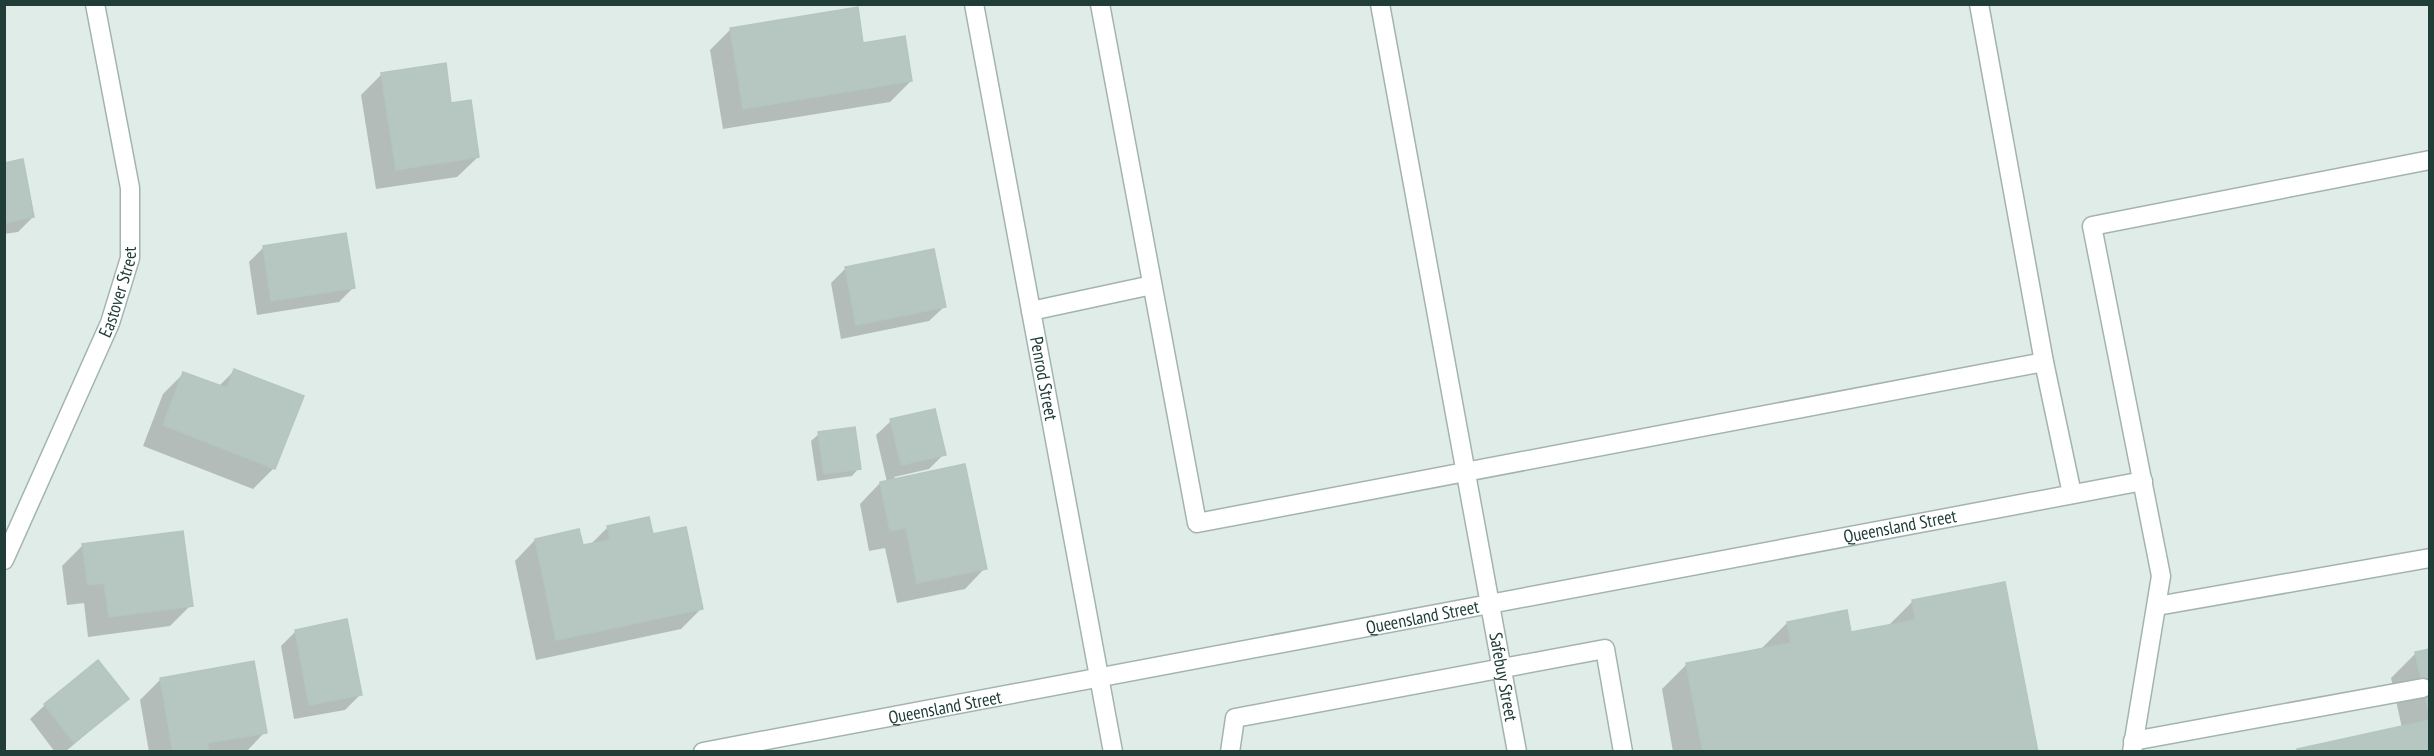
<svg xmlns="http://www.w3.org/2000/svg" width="2434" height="756" font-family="'PT Sans Narrow',sans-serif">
<rect width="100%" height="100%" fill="#e0ece8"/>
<g fill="#0003">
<path d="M 731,29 L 862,45 L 911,81 L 890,102 L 723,129 L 710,50 Z"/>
<path d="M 382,74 L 450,104 L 478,157 L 457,177 L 376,189 L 361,95 Z"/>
<path d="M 4,164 L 33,217 L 18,232 L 4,234 Z"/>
<path d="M 264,247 L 354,287 L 339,302 L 257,315 L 249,262 Z"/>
<path d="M 846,268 L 944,307 L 929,321 L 841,339 L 831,283 Z"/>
<path d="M 234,371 L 274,468 L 253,489 L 143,446 L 163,394 L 184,373 L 218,387 Z"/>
<path d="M 891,421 L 944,454 L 929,469 L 894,477 L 985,568 L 965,589 L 897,603 L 885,548 L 869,551 L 860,504 L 880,483 L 887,482 L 876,435 Z"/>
<path d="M 819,434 L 859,468 L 852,476 L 817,481 L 811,441 Z"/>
<path d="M 607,528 L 652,536 L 702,608 L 681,629 L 536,660 L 515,561 L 535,540 L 582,547 L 590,545 Z"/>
<path d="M 83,545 L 191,605 L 170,626 L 88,637 L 84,603 L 67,605 L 62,566 Z"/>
<path d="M 1913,601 L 2036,752 L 1673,752 L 1662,689 L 1687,664 L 1762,648 L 1787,623 L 1850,634 L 1887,627 Z"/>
<path d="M 296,631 L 360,695 L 345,710 L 294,719 L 281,646 Z"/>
<path d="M 2430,650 L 2430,752 L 2296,752 L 2402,728 L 2391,678 L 2416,653 Z"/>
<path d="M 161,679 L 265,732 L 246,752 L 149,752 L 140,700 Z"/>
<path d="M 127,699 L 65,752 L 55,752 L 30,719 L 45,705 Z"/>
</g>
<g fill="#b6c7c1" stroke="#b3c6bf" stroke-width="1.5">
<path d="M 858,7 L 863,43 L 905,36 L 912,81 L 743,109 L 730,28 Z"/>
<path d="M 446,63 L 451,103 L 471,100 L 479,157 L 396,170 L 381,73 Z"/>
<path d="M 23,159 L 34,217 L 4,223 L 4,163 Z"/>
<path d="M 346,233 L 355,288 L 271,301 L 263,246 Z"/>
<path d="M 934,249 L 946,307 L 856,325 L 845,267 Z"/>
<path d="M 234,369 L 304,396 L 275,469 L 163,425 L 183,372 L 227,388 Z"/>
<path d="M 935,409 L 946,455 L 901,465 L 890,419 Z"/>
<path d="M 855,427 L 861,469 L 824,474 L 818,432 Z"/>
<path d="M 965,464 L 987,569 L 917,583 L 906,528 L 890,531 L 880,482 Z"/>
<path d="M 649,517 L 653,534 L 686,527 L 703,609 L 556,640 L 535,539 L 579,529 L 583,545 L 610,540 L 607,526 Z"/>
<path d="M 183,531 L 193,606 L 109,617 L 104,583 L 88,585 L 82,544 Z"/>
<path d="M 2005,582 L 2038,752 L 1703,752 L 1686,663 L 1791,643 L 1787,622 L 1847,610 L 1851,632 L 1915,620 L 1912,600 Z"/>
<path d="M 347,619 L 362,695 L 309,705 L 295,630 Z"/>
<path d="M 2430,649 L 2430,718 L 2415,652 Z"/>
<path d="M 98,660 L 129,699 L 74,743 L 44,704 Z"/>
<path d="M 254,661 L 267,733 L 207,743 L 209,752 L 173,752 L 160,678 Z"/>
<path d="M 2430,720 L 2430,752 L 2298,752 L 2297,749 Z"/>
</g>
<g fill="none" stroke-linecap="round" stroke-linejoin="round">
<defs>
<g id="minor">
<path id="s1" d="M 974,4 L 1113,752"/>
<path d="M 1100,4 L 1197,523 L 2044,362"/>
<path id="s2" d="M 1380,4 L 1517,752"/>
<path d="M 1979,4 L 2044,362 L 2072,494"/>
<path d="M 1031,311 L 1152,285"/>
<path id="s3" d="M 4,560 L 110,323 L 130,258 L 130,188 L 95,4"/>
<path d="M 2157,606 L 2430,558"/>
<path d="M 2133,741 L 2423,688"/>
<path id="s4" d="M 703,752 C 1183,665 1662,570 2143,481"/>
<path d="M 1230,752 L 1235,718 L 1605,649 L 1623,752"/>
<path d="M 2132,752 L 2161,576 L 2092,226 L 2430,160"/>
</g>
</defs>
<use href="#minor" stroke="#a3b4b0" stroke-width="21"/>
<use href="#minor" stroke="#fff" stroke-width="18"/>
</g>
<g text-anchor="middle" stroke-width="6" stroke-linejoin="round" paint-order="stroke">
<g font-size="18" fill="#203d38" stroke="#f1f8f5">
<text dy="6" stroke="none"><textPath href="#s3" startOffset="292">Eastover Street</textPath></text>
<text dy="6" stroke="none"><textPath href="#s1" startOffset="381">Penrod Street</textPath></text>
<text dy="6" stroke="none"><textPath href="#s4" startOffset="1218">Queensland Street</textPath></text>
<text dy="6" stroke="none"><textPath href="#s4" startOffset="732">Queensland Street</textPath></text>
<text dy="6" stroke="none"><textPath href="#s2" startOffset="684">Safebuy Street</textPath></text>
<text dy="6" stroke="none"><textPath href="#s4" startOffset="246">Queensland Street</textPath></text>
</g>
</g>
<rect width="2434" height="756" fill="none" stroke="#203d38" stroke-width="12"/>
</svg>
